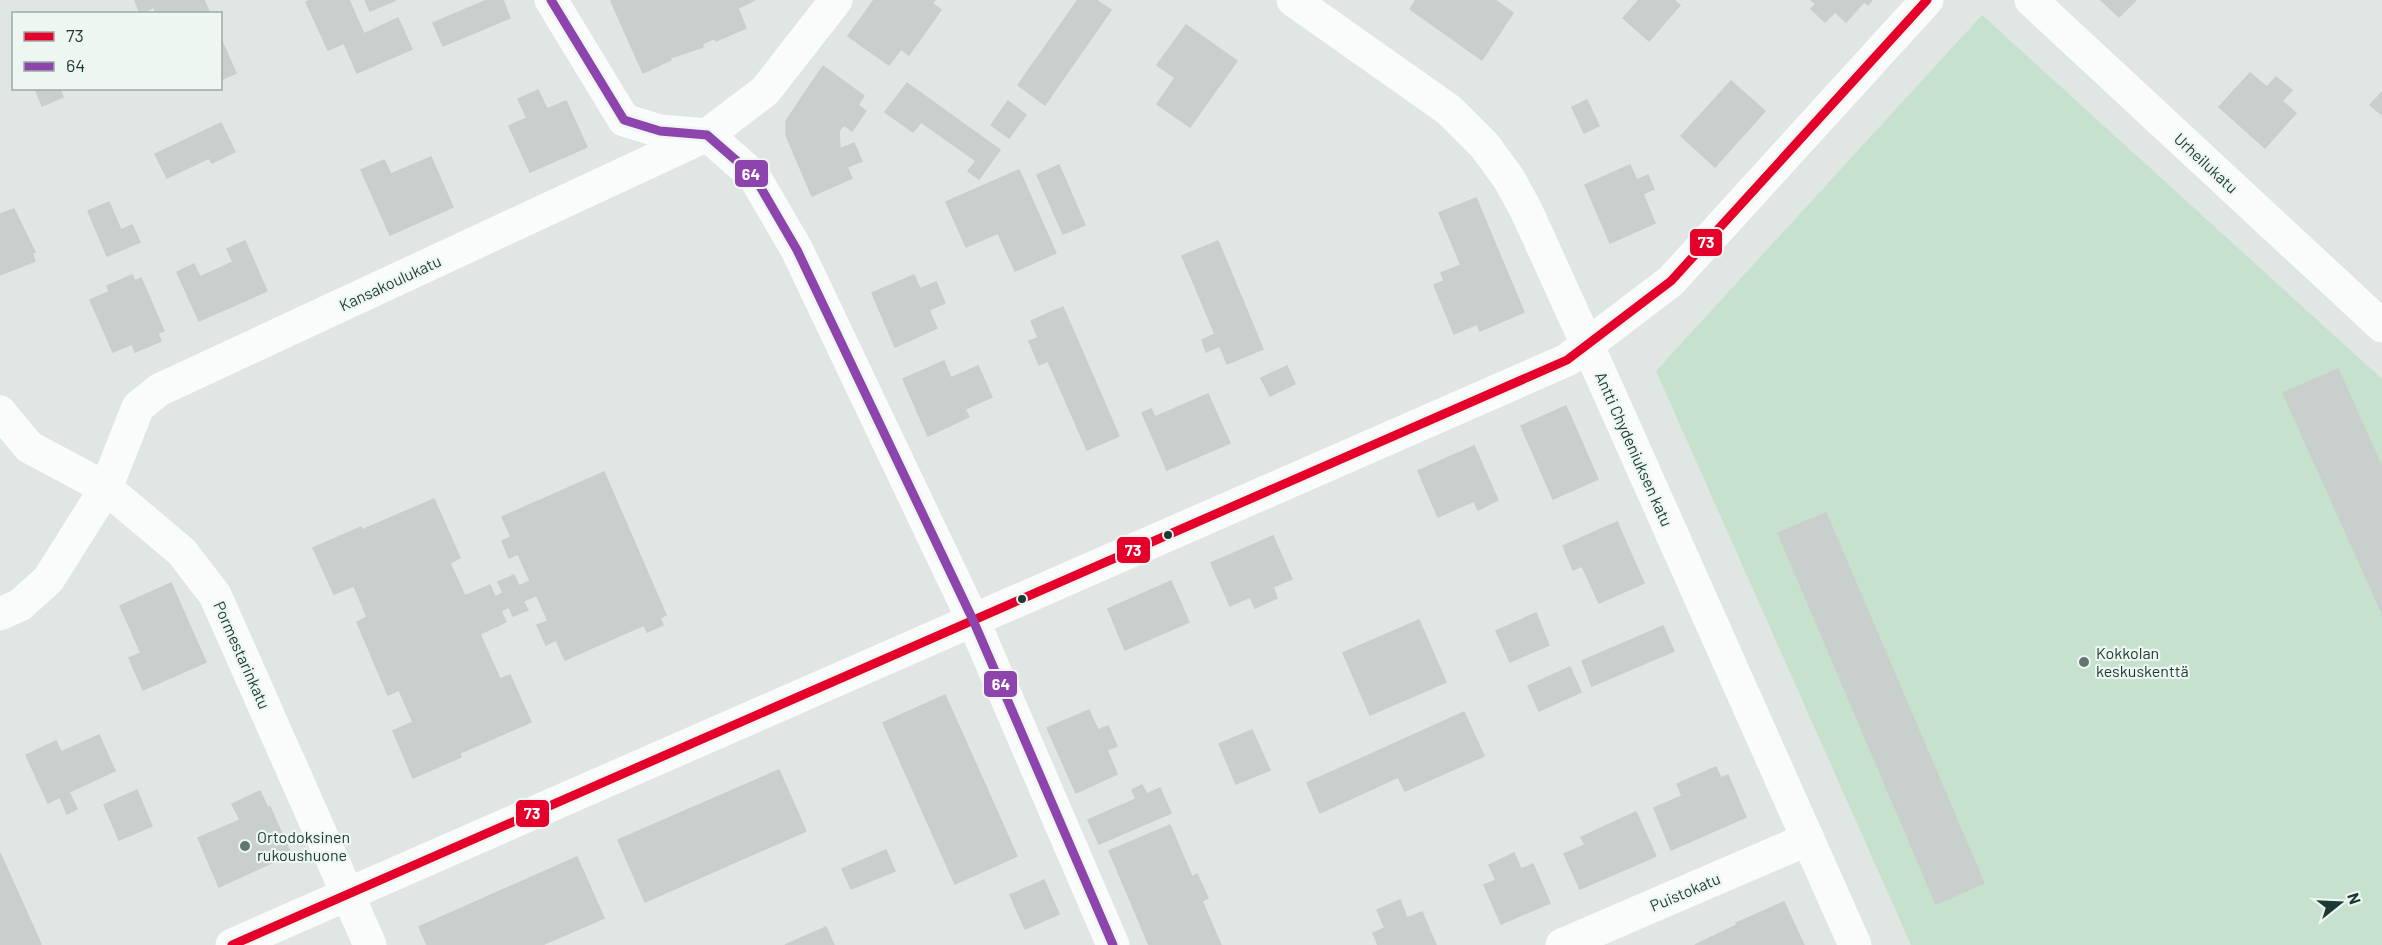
<svg xmlns="http://www.w3.org/2000/svg" width="2382" height="945" font-family="Barlow,sans-serif">
<rect width="100%" height="100%" fill="#e0e6e3"/>
<path fill="#c7e1cf" d="M 1982,15 L 2382,379 L 2382,945 L 1911,945 L 1656,371 Z"/>
<g fill="#c8cfcc" stroke="#c9cfcc" stroke-width="1.5">
<path d="M 135,0 L 204,0 L 210,14 L 156,14 L 154,7 L 140,14 Z"/>
<path d="M 310,0 L 349,0 L 364,34 L 398,18 L 412,49 L 357,73 L 344,43 L 328,50 L 306,2 Z"/>
<path d="M 365,0 L 396,0 L 370,11 Z"/>
<path d="M 487,0 L 503,0 L 510,18 L 443,46 L 433,23 Z"/>
<path d="M 613,0 L 755,0 L 738,8 L 746,28 L 716,41 L 715,38 L 702,44 L 703,47 L 670,58 L 671,60 L 643,73 L 611,1 Z"/>
<path d="M 874,0 L 935,0 L 932,3 L 941,10 L 909,55 L 901,49 L 889,65 L 848,36 Z"/>
<path d="M 1078,0 L 1096,0 L 1111,10 L 1045,105 L 1018,85 Z"/>
<path d="M 1416,0 L 1495,0 L 1513,13 L 1482,60 L 1410,9 Z"/>
<path d="M 1639,0 L 1674,0 L 1680,5 L 1649,41 L 1623,18 Z"/>
<path d="M 1811,0 L 1872,0 L 1868,5 L 1864,2 L 1846,22 L 1835,12 L 1825,22 L 1811,9 L 1816,4 Z"/>
<path d="M 2101,0 L 2136,0 L 2119,17 Z"/>
<path d="M 1186,25 L 1237,61 L 1190,127 L 1157,104 L 1175,78 L 1157,65 Z"/>
<path d="M 220,37 L 236,73 L 220,80 Z"/>
<path d="M 823,66 L 864,96 L 858,105 L 866,111 L 852,131 L 844,125 L 839,131 L 840,149 L 854,143 L 862,161 L 847,167 L 852,178 L 812,196 L 786,135 L 786,121 Z"/>
<path d="M 2250,73 L 2267,87 L 2276,77 L 2292,90 L 2282,101 L 2296,113 L 2265,148 L 2219,107 Z"/>
<path d="M 1731,81 L 1765,111 L 1715,167 L 1681,136 Z"/>
<path d="M 907,83 L 1000,150 L 979,179 L 968,171 L 976,161 L 921,122 L 913,132 L 885,112 Z"/>
<path d="M 35,88 L 60,88 L 63,97 L 42,106 Z"/>
<path d="M 538,90 L 547,109 L 566,101 L 587,147 L 530,172 L 509,126 L 527,118 L 518,99 Z"/>
<path d="M 2382,92 L 2382,115 L 2370,105 Z"/>
<path d="M 1587,100 L 1599,126 L 1584,133 L 1572,107 Z"/>
<path d="M 1008,101 L 1026,115 L 1009,138 L 991,125 Z"/>
<path d="M 221,123 L 235,152 L 212,163 L 209,158 L 167,178 L 155,154 Z"/>
<path d="M 431,157 L 453,207 L 390,235 L 361,170 L 384,160 L 391,174 Z"/>
<path d="M 1059,165 L 1085,225 L 1063,234 L 1037,175 Z"/>
<path d="M 1630,165 L 1637,180 L 1648,175 L 1654,189 L 1643,194 L 1655,223 L 1610,243 L 1585,185 Z"/>
<path d="M 1019,170 L 1056,253 L 1015,271 L 998,233 L 966,247 L 946,202 Z"/>
<path d="M 1476,198 L 1524,312 L 1480,331 L 1477,324 L 1454,334 L 1434,285 L 1444,281 L 1441,273 L 1461,265 L 1439,213 Z"/>
<path d="M 109,202 L 121,230 L 132,225 L 140,242 L 107,256 L 88,211 Z"/>
<path d="M 14,209 L 35,252 L 32,253 L 35,261 L 0,275 L 0,214 Z"/>
<path d="M 245,241 L 267,291 L 199,321 L 177,272 L 194,264 L 200,277 L 233,262 L 227,249 Z"/>
<path d="M 1218,241 L 1263,349 L 1227,364 L 1220,346 L 1206,352 L 1202,340 L 1215,334 L 1182,256 Z"/>
<path d="M 132,275 L 135,281 L 141,278 L 164,331 L 158,333 L 161,341 L 135,352 L 132,344 L 113,352 L 90,300 L 109,292 L 107,286 Z"/>
<path d="M 914,275 L 920,289 L 936,282 L 945,303 L 929,310 L 937,328 L 895,347 L 872,293 Z"/>
<path d="M 1063,307 L 1119,436 L 1087,450 L 1048,361 L 1039,365 L 1029,341 L 1038,338 L 1031,321 Z"/>
<path d="M 944,361 L 951,378 L 978,366 L 992,397 L 965,409 L 969,417 L 928,436 L 903,379 Z"/>
<path d="M 1287,366 L 1295,384 L 1270,396 L 1261,378 Z"/>
<path d="M 2338,369 L 2382,467 L 2382,613 L 2283,393 Z"/>
<path d="M 1208,394 L 1230,443 L 1167,470 L 1142,413 L 1151,409 L 1155,417 Z"/>
<path d="M 1566,406 L 1598,479 L 1553,499 L 1521,426 Z"/>
<path d="M 1474,446 L 1498,500 L 1478,510 L 1474,501 L 1438,517 L 1418,471 Z"/>
<path d="M 604,472 L 666,615 L 660,618 L 663,625 L 647,632 L 644,625 L 565,660 L 556,640 L 546,645 L 537,625 L 548,621 L 518,554 L 509,558 L 502,541 L 511,537 L 502,517 Z"/>
<path d="M 434,499 L 460,558 L 450,563 L 465,596 L 490,585 L 495,597 L 503,593 L 498,582 L 514,575 L 519,586 L 530,581 L 537,595 L 523,601 L 528,610 L 513,616 L 509,607 L 501,611 L 506,622 L 480,634 L 500,679 L 510,675 L 531,722 L 460,753 L 461,757 L 413,778 L 393,731 L 413,722 L 399,690 L 388,695 L 357,622 L 367,617 L 354,586 L 334,594 L 313,548 L 361,527 L 362,530 Z"/>
<path d="M 1826,513 L 1984,883 L 1936,904 L 1778,533 Z"/>
<path d="M 1617,522 L 1644,583 L 1599,603 L 1582,566 L 1573,570 L 1563,546 Z"/>
<path d="M 1273,536 L 1292,579 L 1273,587 L 1277,598 L 1255,608 L 1250,597 L 1230,606 L 1211,563 Z"/>
<path d="M 1171,581 L 1189,622 L 1125,650 L 1108,609 Z"/>
<path d="M 171,583 L 206,662 L 143,690 L 129,658 L 141,653 L 120,606 Z"/>
<path d="M 1536,613 L 1549,645 L 1510,662 L 1496,631 Z"/>
<path d="M 1419,620 L 1446,682 L 1370,715 L 1343,653 Z"/>
<path d="M 1663,626 L 1674,651 L 1592,686 L 1582,661 Z"/>
<path d="M 1570,667 L 1581,692 L 1539,711 L 1528,686 Z"/>
<path d="M 945,695 L 1017,856 L 955,884 L 883,723 Z"/>
<path d="M 1089,710 L 1098,730 L 1108,726 L 1117,746 L 1107,750 L 1117,774 L 1076,793 L 1047,728 Z"/>
<path d="M 1464,712 L 1484,756 L 1405,791 L 1398,777 L 1320,813 L 1307,783 Z"/>
<path d="M 1252,730 L 1270,770 L 1236,784 L 1219,744 Z"/>
<path d="M 99,735 L 115,771 L 69,792 L 77,809 L 67,814 L 60,797 L 48,803 L 26,755 L 56,741 L 61,752 Z"/>
<path d="M 1716,767 L 1721,778 L 1728,775 L 1746,817 L 1671,850 L 1654,808 L 1682,796 L 1677,784 Z"/>
<path d="M 779,770 L 806,831 L 645,902 L 618,840 Z"/>
<path d="M 1142,785 L 1147,794 L 1160,788 L 1171,813 L 1099,844 L 1088,820 L 1136,799 L 1132,790 Z"/>
<path d="M 137,790 L 152,826 L 119,840 L 104,805 Z"/>
<path d="M 260,791 L 268,808 L 270,807 L 291,854 L 219,887 L 198,838 L 240,820 L 232,804 Z"/>
<path d="M 1636,812 L 1656,856 L 1580,889 L 1564,854 L 1585,845 L 1581,837 Z"/>
<path d="M 1170,825 L 1192,877 L 1197,874 L 1208,898 L 1202,901 L 1221,945 L 1149,945 L 1109,851 Z"/>
<path d="M 886,850 L 895,871 L 851,889 L 842,869 Z"/>
<path d="M 0,853 L 41,944 L 39,945 L 0,945 Z"/>
<path d="M 1514,853 L 1521,869 L 1533,864 L 1550,903 L 1501,924 L 1484,885 L 1496,880 L 1489,865 Z"/>
<path d="M 577,857 L 604,918 L 542,945 L 427,945 L 419,927 Z"/>
<path d="M 1044,880 L 1059,914 L 1025,929 L 1010,895 Z"/>
<path d="M 1400,900 L 1407,918 L 1422,912 L 1436,945 L 1378,945 L 1373,933 L 1385,928 L 1377,910 Z"/>
<path d="M 1784,902 L 1804,945 L 1695,945 L 1737,925 L 1736,923 Z"/>
<path d="M 826,927 L 834,945 L 785,945 Z"/>
</g>
<g fill="none" stroke-linecap="round" stroke-linejoin="round">
<g stroke="#fafbfb" stroke-width="33">
<path d="M 551,0 L 624,120 L 660,131 L 707,135 L 754,176 L 797,250 L 973,620 L 1113,945"/>
<path d="M 2031,0 L 2382,326"/>
<path d="M 0,412 L 29,447 L 106,488 L 182,552 L 215,595 L 370,945"/>
<path d="M 0,614 L 20,605 L 48,580 L 106,488 L 138,407 L 159,390 L 707,135 L 765,91 L 836,0"/>
<path d="M 1562,945 L 1808,839"/>
</g>
<g stroke="#fafbfb" stroke-width="33">
<path d="M 1293,0 L 1449,110 L 1485,146 L 1509,179 L 1526,210 L 1606,386 L 1855,945"/>
<path d="M 232,945 L 1567,360 L 1671,281 L 1927,0"/>
</g>
<defs>
<path id="bus-1" d="M 232,945 L 1567,360 L 1671,281 L 1927,0"/>
<path id="bus-2" d="M 551,0 L 624,120 L 660,131 L 707,135 L 754,176 L 797,250 L 973,620 L 1113,945"/>
</defs>
<use href="#bus-1" stroke="#edf6f1" stroke-width="14"/>
<use href="#bus-2" stroke="#edf6f1" stroke-width="14"/>
<use href="#bus-1" stroke="#e4002b" stroke-width="9"/>
<use href="#bus-2" stroke="#8e44ad" stroke-width="9"/>
</g>
<g fill="#1d3a32" stroke="#edf6f1" stroke-width="2">
<circle cx="1168" cy="535" r="5"/>
<circle cx="1022" cy="599" r="5"/>
</g>
<g fill="#617670" stroke="#edf6f1" stroke-width="2">
<circle cx="2084" cy="662" r="6"/>
<circle cx="245" cy="846" r="6"/>
</g>
<g text-anchor="middle" stroke-width="4.5" stroke-linejoin="round" paint-order="stroke">
<g font-size="16" fill="#1d3a32" stroke="#edf6f1">
<text transform="translate(2206 163) rotate(43)" y="6">Urheilukatu</text>
<text transform="translate(390 283) rotate(-25)" y="6">Kansakoulukatu</text>
<text transform="translate(1634 449) rotate(66)" y="6">Antti Chydeniuksen katu</text>
<text transform="translate(242 655) rotate(66)" y="6">Pormestarinkatu</text>
<text transform="translate(1685 892) rotate(-23)" y="6">Puistokatu</text>
</g>
<g font-size="16" fill="#1d3a32" stroke="#edf6f1" text-anchor="start">
<text x="2096" y="659">Kokkolan<tspan x="2096" dy="18">keskuskenttä</tspan></text>
<text x="257" y="843">Ortodoksinen<tspan x="257" dy="18">rukoushuone</tspan></text>
</g>
</g>
<g stroke="#edf6f1" stroke-width="2">
<rect x="734" y="159" width="35" height="29" rx="6" fill="#8e44ad"/>
<rect x="1689" y="228" width="34" height="29" rx="6" fill="#e4002b"/>
<rect x="1116" y="536" width="35" height="28" rx="6" fill="#e4002b"/>
<rect x="983" y="670" width="35" height="28" rx="6" fill="#8e44ad"/>
<rect x="515" y="799" width="35" height="29" rx="6" fill="#e4002b"/>
</g>
<g font-size="16" text-anchor="middle" font-weight="bold" fill="#fff">
<text x="751" y="180">64</text>
<text x="1706" y="248">73</text>
<text x="1133" y="556">73</text>
<text x="1001" y="690">64</text>
<text x="532" y="819">73</text>
</g>
<rect x="12" y="12" width="210" height="78" fill="#edf6f1" stroke="#9aaba5" stroke-width="1.5"/>
<rect x="24" y="32" width="30" height="9" fill="#e4002b" stroke="#9aaba5" stroke-width="1.5"/>
<text x="66" y="42" font-size="18" fill="#1d3a32">73</text>
<rect x="24" y="62" width="30" height="9" fill="#8e44ad" stroke="#9aaba5" stroke-width="1.5"/>
<text x="66" y="72" font-size="18" fill="#1d3a32">64</text>
<g transform="translate(2340 903) rotate(72)" stroke="#edf6f1" stroke-width="4.5" paint-order="stroke">
<path d="M0-4.5L10 22L0 15L-10 22Z" fill="#1d3a32"/>
<text y="-9" font-size="16" font-weight="bold" text-anchor="middle" fill="#1d3a32">N</text>
</g>
</svg>
